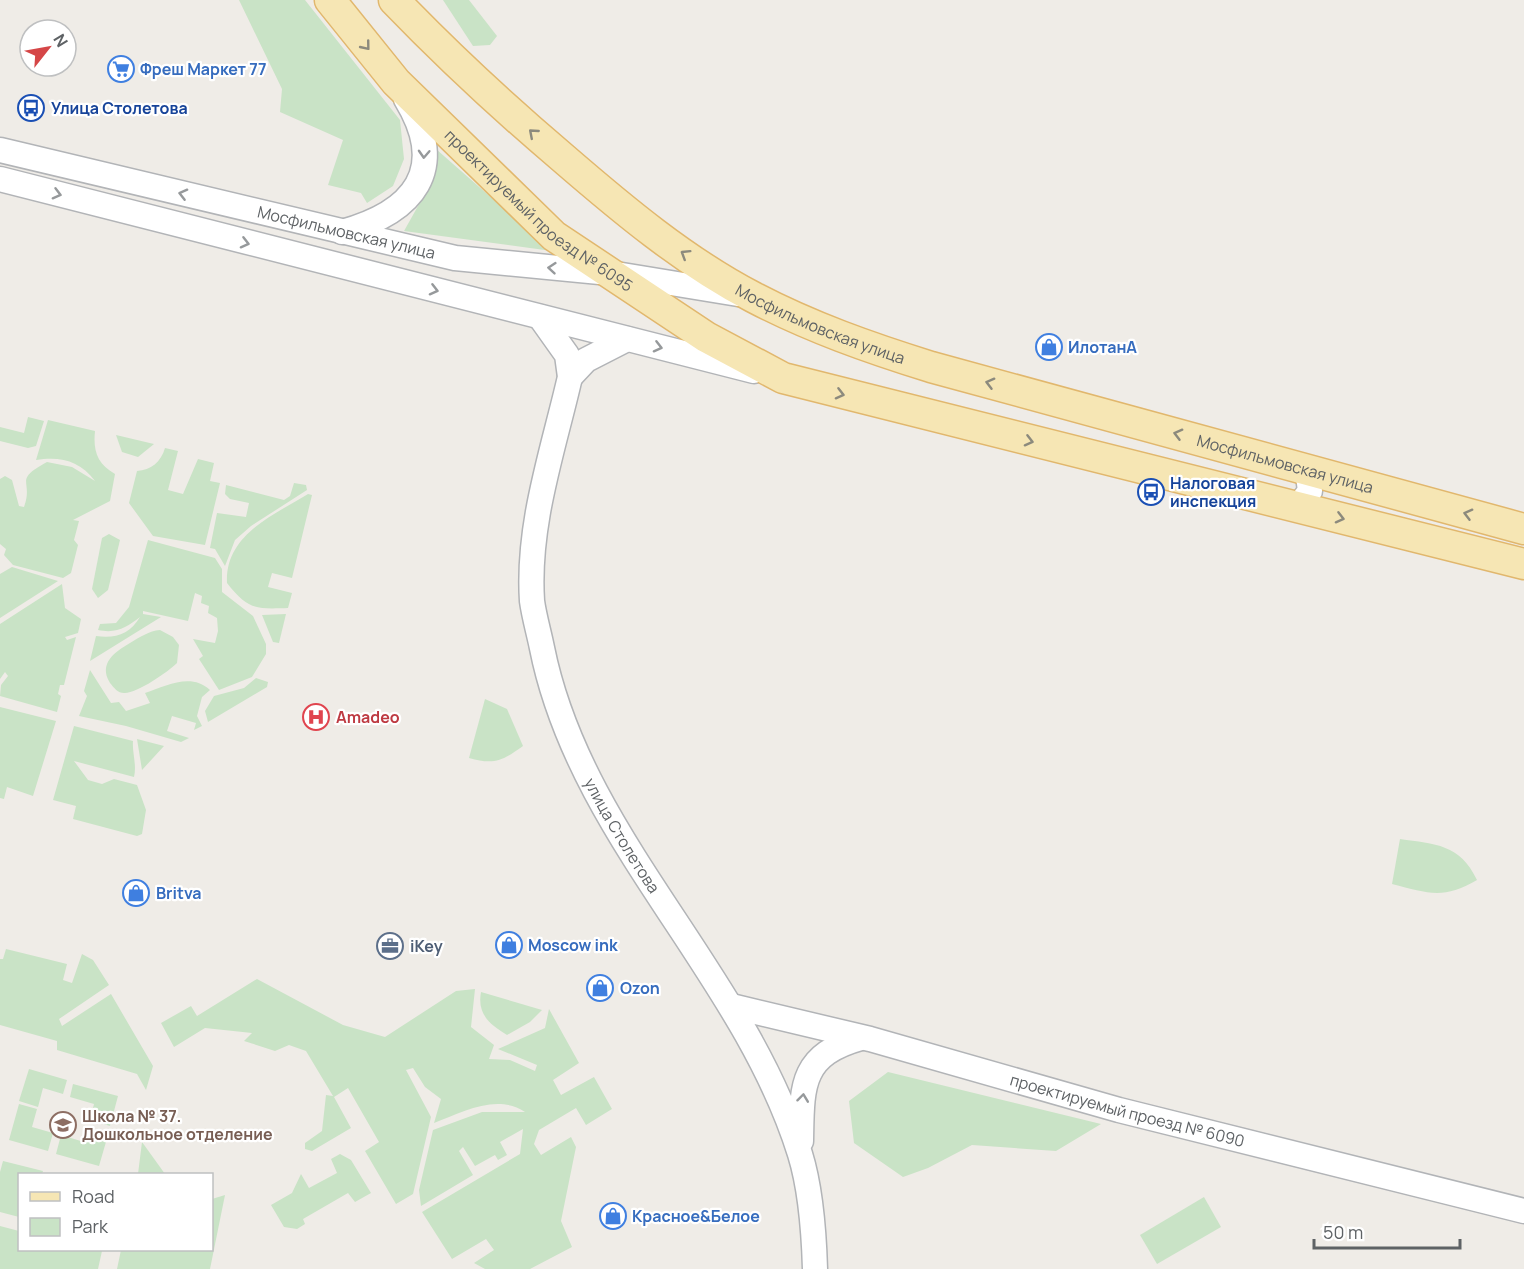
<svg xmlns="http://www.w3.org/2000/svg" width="1524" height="1269" font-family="Manrope,sans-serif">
<rect width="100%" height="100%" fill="#efece7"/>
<g fill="#c9e3c6">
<path d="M 239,0 L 305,0 L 400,120 L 404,159 L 393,186 L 367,203 L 361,193 L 328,185 L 343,140 L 280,112 L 282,89 Z"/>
<path d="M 443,0 L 469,0 L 497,36 L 490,45 L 473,46 Z"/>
<path d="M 436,149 L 552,251 L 404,231 L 427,190 Z"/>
<path d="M 28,417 L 44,421 L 36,446 L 28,448 L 0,441 L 0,427 L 24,433 Z"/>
<path d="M 48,420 L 95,431 C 93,451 97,464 115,474 L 110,501 L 73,520 L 79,521 L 74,540 L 78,545 L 71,573 L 63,578 L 13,565 L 4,555 L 6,549 L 0,544 L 0,479 L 5,476 L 12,480 L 19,506 L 24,507 C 34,480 12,481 47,462 L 72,467 L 95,481 C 80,461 61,456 36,460 Z"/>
<path d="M 116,435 L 154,444 L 138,457 L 122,452 Z"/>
<path d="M 165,448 L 178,451 L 168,490 L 183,494 L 198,459 L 214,463 L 210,481 L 220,483 L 205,545 L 153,536 L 129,503 L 137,471 C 151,470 161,462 165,448 Z"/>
<path d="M 294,483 L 306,485 L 307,490 L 251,526 L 235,540 L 225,566 L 215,549 L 210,548 L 217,513 L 246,517 L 249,503 L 230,499 L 225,494 L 226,485 L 284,500 L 290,496 Z"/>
<path d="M 308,494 L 312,495 L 292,578 L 272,573 L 268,587 L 292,593 L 288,608 C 256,609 248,610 227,583 C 225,535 272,516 308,494 Z"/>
<path d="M 109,534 L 120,540 L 108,590 L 98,598 L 92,589 L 102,538 Z"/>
<path d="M 148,540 L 215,558 L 222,569 L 222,592 L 253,616 L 266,644 L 266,654 L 252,677 L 219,690 L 199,659 L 203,656 L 193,639 L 215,643 L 218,631 L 217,618 L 208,613 L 209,606 L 201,603 L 202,596 L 195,593 L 188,621 L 143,611 L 143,614 L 161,617 L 90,661 L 96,636 C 115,639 130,634 140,617 C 127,627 117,634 98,630 L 100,624 L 116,623 L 129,607 Z"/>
<path d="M 12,567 L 58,581 L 0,618 L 0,574 Z"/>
<path d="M 62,584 L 65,608 L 81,619 L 78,633 L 65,637 L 67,640 L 76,637 L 64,685 L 60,685 L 58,694 L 61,696 L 57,712 L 0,696 L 1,685 L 8,676 L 5,672 L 0,679 L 0,624 Z"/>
<path d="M 286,614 L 279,643 L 273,642 L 262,615 Z"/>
<path d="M 160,630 L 173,637 L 179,645 L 177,663 C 168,672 136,694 124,693 C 118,693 114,688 110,683 C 98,663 115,652 130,643 C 140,637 149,631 160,630 Z"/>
<path d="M 90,670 L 111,703 L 119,702 L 126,711 L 150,703 L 145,693 C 166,686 191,672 210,690 L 202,697 L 197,716 L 202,726 L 194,730 L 196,723 L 172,716 L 167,731 L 189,738 L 181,742 L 126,726 L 79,716 L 87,696 L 84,691 Z"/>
<path d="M 256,678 L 268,682 L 267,687 L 208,722 L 205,711 L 214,696 L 244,688 Z"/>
<path d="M 485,699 L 507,709 L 523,746 C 502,761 494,765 469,758 Z"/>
<path d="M 0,707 L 56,721 L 33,796 L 7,787 L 4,799 L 0,798 Z"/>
<path d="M 74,726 L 133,741 C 132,753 137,765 134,777 L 74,761 L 88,780 L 102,784 L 114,779 L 137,785 L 146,810 L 142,834 L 137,836 L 73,819 L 76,806 L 53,800 Z"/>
<path d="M 137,739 L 164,746 L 142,770 Z"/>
<path d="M 1400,839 C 1435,844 1460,844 1477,880 C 1443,900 1428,893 1392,884 Z"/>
<path d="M 6,949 L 67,964 L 63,980 L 72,983 L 82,954 L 93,960 L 109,985 L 59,1019 L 62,1026 L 111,994 L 153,1066 L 146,1090 L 137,1074 L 57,1050 L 57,1041 L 0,1025 L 0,959 L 3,959 Z"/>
<path d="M 257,979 L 343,1025 L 385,1037 L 456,991 L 475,989 L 471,1027 L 494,1045 L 489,1059 L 510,1060 L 535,1071 L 537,1065 L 498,1049 L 545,1028 L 549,1009 L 579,1063 L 553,1080 L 561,1095 L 594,1077 L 612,1109 L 586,1125 L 576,1108 L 539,1130 L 534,1144 L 541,1155 L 571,1137 L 576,1147 L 561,1221 L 572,1247 L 530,1269 L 485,1269 L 474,1263 L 494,1250 L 486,1239 L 452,1259 L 422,1212 L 520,1154 L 523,1129 L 500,1142 L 507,1155 L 498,1160 L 495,1155 L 475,1166 L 463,1147 L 459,1151 L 473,1175 L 421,1206 L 419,1190 L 433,1130 L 482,1112 L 525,1112 C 497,1093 462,1112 434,1123 L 441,1099 L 425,1087 L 413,1068 L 406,1070 L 431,1117 L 413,1194 L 396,1204 L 365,1151 L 379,1142 L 348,1088 L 334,1097 L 351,1128 L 312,1151 L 305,1149 L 305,1143 L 322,1131 L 326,1095 L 333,1096 L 306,1051 L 289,1045 L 275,1051 L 244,1041 L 252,1033 L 205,1028 L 174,1047 L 161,1023 L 191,1006 L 197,1016 Z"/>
<path d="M 481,992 L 542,1010 L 530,1022 L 507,1035 C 489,1024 477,1014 481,992 Z"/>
<path d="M 29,1069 L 67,1080 L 63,1094 L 43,1088 L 38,1107 L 19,1101 Z"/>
<path d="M 888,1072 L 1101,1124 L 1056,1151 L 972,1145 L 928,1168 L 903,1177 L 854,1143 L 849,1101 Z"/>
<path d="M 73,1084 L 118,1096 L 110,1126 L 90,1120 L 94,1104 L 70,1097 Z"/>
<path d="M 19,1104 L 37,1109 L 32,1127 L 53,1133 L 48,1151 L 9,1140 Z"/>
<path d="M 87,1130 L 108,1135 L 99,1166 L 56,1154 L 61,1135 L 84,1142 Z"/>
<path d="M 142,1142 L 165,1174 L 138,1174 Z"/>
<path d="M 340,1154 L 351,1160 L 371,1193 L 355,1202 L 348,1193 L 303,1219 L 305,1224 L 297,1229 L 284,1227 L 271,1205 L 292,1193 L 301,1174 L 309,1188 L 337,1173 L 331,1159 Z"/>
<path d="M 3,1161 L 43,1171 L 42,1174 L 20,1174 L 19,1217 L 0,1212 L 0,1172 Z"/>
<path d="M 225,1195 L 210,1269 L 117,1269 L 121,1250 L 212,1250 L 212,1199 Z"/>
<path d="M 1204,1197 L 1221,1227 L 1157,1264 L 1140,1235 Z"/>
<path d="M 0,1226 L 19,1231 L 20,1250 L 102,1251 L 98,1269 L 0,1269 Z"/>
</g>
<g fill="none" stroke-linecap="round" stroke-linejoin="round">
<defs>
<g id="minor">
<path id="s1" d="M 0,150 L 455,258 L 610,273 L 738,294"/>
<path d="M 0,179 L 754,371"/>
<path d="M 342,232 C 414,212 449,170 406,99"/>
<path id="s2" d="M 540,317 L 567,355 L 570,377 C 553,451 527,524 532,601 C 534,616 539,633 542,648 C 580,838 743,971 800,1154 C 810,1186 814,1235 815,1269"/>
<path d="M 570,377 L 586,360 L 627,339"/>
<path d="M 1285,505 L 1301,503 L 1310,491 L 1308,476 L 1296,467"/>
<path id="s3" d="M 731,1006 L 870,1039 L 1119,1110 L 1524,1211"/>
<path d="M 801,1141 C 802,1086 800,1055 861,1038"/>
</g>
<g id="major">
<path id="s4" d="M 330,0 L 396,82 L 554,236 L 706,337 L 783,378 L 1524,564"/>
<path id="s5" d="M 394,0 C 448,56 504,108 563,158 C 622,209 684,261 753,297 C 810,327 870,348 931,367 L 1524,529"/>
</g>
</defs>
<use href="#minor" stroke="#b2b4b7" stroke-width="27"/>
<use href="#major" stroke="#e1b76d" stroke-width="33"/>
<use href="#minor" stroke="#fff" stroke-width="24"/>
<use href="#major" stroke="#f6e6b4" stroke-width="30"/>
</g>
<defs><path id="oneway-chevron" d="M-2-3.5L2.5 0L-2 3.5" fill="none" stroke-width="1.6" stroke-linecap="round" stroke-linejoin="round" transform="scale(1.5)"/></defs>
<g stroke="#8c8a7d">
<use href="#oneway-chevron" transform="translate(366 46) rotate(51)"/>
<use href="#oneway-chevron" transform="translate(533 133) rotate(-139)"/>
<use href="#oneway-chevron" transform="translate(685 254) rotate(-148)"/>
<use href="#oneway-chevron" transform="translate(990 383) rotate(-165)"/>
<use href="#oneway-chevron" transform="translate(840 394) rotate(14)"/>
<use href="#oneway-chevron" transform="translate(1178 434) rotate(-165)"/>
<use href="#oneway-chevron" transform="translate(1029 441) rotate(14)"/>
<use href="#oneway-chevron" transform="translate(1468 514) rotate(-165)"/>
<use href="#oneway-chevron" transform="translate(1340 518) rotate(14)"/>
</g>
<g stroke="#96999b">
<use href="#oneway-chevron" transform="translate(424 154) rotate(93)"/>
<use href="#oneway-chevron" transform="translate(57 194) rotate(15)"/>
<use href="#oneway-chevron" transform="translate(183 194) rotate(-166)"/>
<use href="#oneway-chevron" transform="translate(245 243) rotate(14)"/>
<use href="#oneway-chevron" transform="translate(552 268) rotate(-175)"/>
<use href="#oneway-chevron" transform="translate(434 290) rotate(14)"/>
<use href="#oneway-chevron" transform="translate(658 347) rotate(14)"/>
<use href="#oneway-chevron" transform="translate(803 1098) rotate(-83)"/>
</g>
<defs>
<symbol id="supermarket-ring" viewBox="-11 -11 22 22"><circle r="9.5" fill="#fff" stroke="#3f7fe0" stroke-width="1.5"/><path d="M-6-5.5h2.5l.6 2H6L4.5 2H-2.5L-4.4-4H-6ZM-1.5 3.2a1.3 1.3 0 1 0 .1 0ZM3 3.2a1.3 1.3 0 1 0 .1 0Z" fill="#3f7fe0"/></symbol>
<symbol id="bus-ring" viewBox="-11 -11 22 22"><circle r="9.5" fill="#fff" stroke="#1a4fb4" stroke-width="1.5"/><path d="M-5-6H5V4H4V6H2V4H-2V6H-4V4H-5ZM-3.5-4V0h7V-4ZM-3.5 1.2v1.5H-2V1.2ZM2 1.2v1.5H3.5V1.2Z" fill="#1a4fb4"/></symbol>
<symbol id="shop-ring" viewBox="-11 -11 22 22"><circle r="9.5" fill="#fff" stroke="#3f7fe0" stroke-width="1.5"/><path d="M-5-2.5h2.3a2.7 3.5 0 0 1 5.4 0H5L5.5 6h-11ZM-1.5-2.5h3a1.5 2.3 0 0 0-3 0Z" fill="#3f7fe0"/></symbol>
<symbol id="hospital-ring" viewBox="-11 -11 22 22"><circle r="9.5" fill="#fff" stroke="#e0444e" stroke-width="1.5"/><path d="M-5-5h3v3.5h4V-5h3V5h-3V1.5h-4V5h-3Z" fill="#e0444e"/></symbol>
<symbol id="office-ring" viewBox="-11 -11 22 22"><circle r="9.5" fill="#fff" stroke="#5c6f8a" stroke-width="1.5"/><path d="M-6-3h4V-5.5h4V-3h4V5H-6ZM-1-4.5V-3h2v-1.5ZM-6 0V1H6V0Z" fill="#5c6f8a"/></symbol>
<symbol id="school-ring" viewBox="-11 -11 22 22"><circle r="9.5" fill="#fff" stroke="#8d6e63" stroke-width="1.5"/><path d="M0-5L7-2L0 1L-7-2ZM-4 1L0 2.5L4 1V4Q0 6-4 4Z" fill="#8d6e63"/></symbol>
</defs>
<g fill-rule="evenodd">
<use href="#supermarket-ring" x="106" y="54" width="30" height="30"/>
<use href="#bus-ring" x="16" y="93" width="30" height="30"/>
<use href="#shop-ring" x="1034" y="332" width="30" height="30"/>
<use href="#bus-ring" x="1136" y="477" width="30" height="30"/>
<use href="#hospital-ring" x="301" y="702" width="30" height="30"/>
<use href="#shop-ring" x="121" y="878" width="30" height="30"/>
<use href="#shop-ring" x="494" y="930" width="30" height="30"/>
<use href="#office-ring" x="375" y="931" width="30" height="30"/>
<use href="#shop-ring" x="585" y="973" width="30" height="30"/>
<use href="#school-ring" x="48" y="1110" width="30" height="30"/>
<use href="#shop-ring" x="598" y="1201" width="30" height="30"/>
</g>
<g text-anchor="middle" stroke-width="4.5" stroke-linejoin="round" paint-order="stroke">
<g font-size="16" font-weight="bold" fill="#366cbe" stroke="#fff" text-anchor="start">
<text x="140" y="75">Фреш Маркет 77</text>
<text x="1068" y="353">ИлотанА</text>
<text x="156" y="899">Britva</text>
<text x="528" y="951">Moscow ink</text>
<text x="620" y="994">Ozon</text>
<text x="632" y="1222">Красное&amp;Белое</text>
</g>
<g font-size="16" font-weight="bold" fill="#164399" stroke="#fff" text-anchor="start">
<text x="51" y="114">Улица Столетова</text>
<text x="1170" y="489">Налоговая<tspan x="1170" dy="18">инспекция</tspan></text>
</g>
<g font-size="16" fill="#5e6265" stroke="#fff">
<text dy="6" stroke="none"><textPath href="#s4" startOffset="298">проектируемый проезд № 6095</textPath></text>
<text dy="6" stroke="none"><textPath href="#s1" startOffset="356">Мосфильмовская улица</textPath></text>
<text dy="6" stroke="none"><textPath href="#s5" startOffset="540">Мосфильмовская улица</textPath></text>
<text dy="6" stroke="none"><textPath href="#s5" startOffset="1026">Мосфильмовская улица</textPath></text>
<text dy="6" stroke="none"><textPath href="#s2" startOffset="550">улица Столетова</textPath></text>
<text dy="6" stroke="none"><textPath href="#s3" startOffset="410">проектируемый проезд № 6090</textPath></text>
</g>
<g font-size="16" font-weight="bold" fill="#be3a42" stroke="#fff" text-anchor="start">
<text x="336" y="723">Amadeo</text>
</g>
<g font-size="16" font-weight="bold" fill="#4e5e75" stroke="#fff" text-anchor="start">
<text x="410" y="952">iKey</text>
</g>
<g font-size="16" font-weight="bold" fill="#785e54" stroke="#fff" text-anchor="start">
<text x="82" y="1122">Школа № 37.<tspan x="82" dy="18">Дошкольное отделение</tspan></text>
</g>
</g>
<rect x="18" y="1173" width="195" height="78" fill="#ffffff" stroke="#bfc0c1" stroke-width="1.5"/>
<rect x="30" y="1192" width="30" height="9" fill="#f6e6b4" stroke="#bfc0c1" stroke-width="1.5"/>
<text x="72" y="1203" font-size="18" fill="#5e6265">Road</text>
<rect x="30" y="1218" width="30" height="18" fill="#c9e3c6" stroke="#bfc0c1" stroke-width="1.5"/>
<text x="72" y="1233" font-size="18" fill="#5e6265">Park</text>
<g transform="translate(48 48) rotate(59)"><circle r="28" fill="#ffffff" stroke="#bfc0c1" stroke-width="1.5"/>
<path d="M0-4.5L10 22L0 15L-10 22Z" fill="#d54647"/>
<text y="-9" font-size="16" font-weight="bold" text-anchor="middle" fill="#5e6265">N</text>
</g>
<path d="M1314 1239v9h146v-9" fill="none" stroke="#5e6265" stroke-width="3"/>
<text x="1323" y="1239" font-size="18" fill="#5e6265" stroke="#ffffff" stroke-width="4.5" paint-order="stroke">50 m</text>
</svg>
